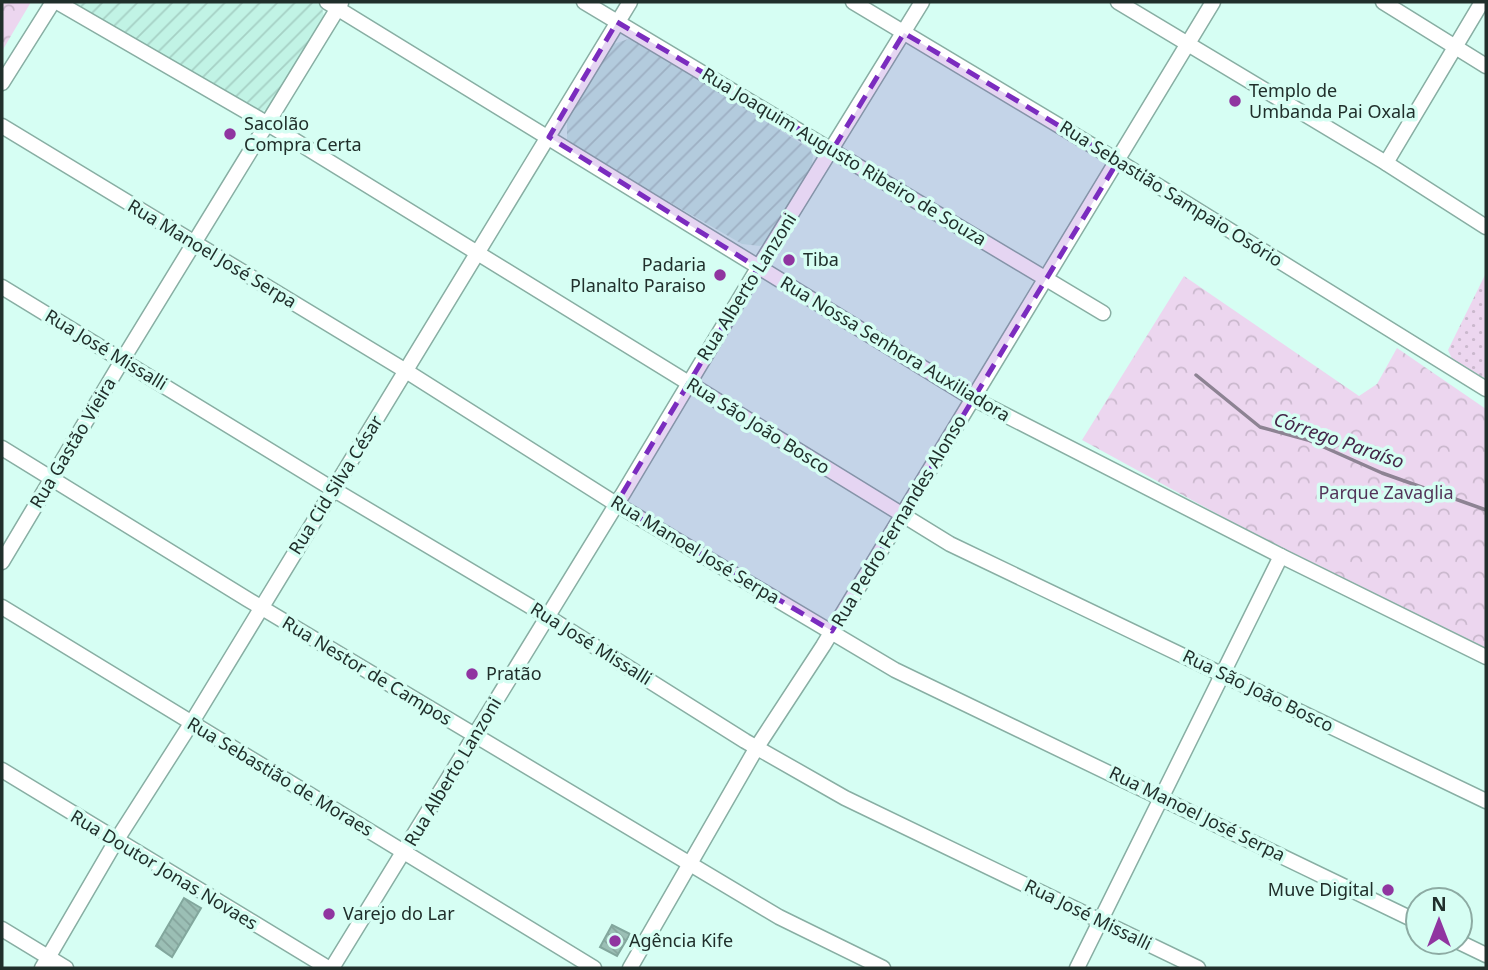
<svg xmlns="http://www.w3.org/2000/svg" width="1488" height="970" font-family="'Noto Sans',sans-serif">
<defs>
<pattern id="industrial-furrows" width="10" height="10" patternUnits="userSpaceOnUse" patternTransform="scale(1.75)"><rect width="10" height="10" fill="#c1f3e5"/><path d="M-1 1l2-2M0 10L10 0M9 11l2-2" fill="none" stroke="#a6d1c5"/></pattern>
<pattern id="grass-dots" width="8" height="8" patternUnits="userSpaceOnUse" patternTransform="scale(1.75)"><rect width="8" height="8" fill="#ecd6ef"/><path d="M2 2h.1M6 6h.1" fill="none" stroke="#cab8cd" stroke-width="1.8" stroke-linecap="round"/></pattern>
<pattern id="forest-crowns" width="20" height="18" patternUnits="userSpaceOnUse" patternTransform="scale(1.75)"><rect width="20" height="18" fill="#ecd6ef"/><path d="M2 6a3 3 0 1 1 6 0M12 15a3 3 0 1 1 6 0" fill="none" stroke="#cab8cd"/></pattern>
<pattern id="building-back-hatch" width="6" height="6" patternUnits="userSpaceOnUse" patternTransform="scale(1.75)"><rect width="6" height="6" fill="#9bbfb5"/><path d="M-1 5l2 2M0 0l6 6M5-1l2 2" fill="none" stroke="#85a49c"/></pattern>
</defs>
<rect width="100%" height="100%" fill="#d6fef3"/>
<g fill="url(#industrial-furrows)">
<path d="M 71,2 L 316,2 L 322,7 L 324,17 L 267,109 L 258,113 Z"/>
<path d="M 628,39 L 636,40 L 810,149 L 813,155 L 812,164 L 767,241 L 760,246 L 742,244 L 572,146 L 567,140 L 567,120 L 614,44 Z"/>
</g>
<path fill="url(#grass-dots)" d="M 1486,273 L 1486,379 L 1452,359 L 1448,350 Z"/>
<g fill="url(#forest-crowns)">
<path d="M 2,2 L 31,2 L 2,51 Z"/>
<path d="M 1184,276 L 1359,396 L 1377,384 L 1397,348 L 1486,409 L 1486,651 L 1338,580 L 1082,440 Z"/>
</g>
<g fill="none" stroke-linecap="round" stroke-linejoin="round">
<path stroke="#8d8393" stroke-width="3.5" d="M 1196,375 L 1260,427 L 1308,440 L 1382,473 L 1486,510"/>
</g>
<g fill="url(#building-back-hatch)" stroke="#82a79d" stroke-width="2">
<path d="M 184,898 L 201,908 L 172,957 L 156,946 Z"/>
<path d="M 612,925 L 630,934 L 617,956 L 600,947 Z"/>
</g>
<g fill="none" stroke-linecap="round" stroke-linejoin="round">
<defs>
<g id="minor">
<path d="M 57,2 L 268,124 L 950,544 L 1486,801"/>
<path d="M 327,2 L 972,398 L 1281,556 L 1486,657"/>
<path d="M 584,2 L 1103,313"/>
<path d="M 853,2 L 1118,161 L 1486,389"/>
<path d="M 1118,2 L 1386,163 L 1486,227"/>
<path d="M 1383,2 L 1486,66"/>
<path d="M 2,83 L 53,2"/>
<path d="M 2,126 L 406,371 L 616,504 L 895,670 L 1418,922"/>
<path d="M 1386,163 L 1482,2"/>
<path d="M 2,287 L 326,485 L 548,617 L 745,741 L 845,798 L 1198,968"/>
<path d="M 2,448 L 247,599 L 779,917 L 883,968"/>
<path d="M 2,562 L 123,359 L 341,3"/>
<path d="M 2,607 L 594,968"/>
<path d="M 2,770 L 328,968"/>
<path d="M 2,929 L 66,968"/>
<path d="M 1459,942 L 1486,955"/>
<path d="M 42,968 L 116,841 L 192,722 L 630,2"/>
<path d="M 332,968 L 624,492 L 758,268 L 922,2"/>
<path d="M 630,968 L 757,747 L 823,646 L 1213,2"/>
<path d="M 1077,968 L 1281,556"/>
</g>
</defs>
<use href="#minor" stroke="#88aea3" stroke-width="17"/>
<use href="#minor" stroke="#fff" stroke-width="14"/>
</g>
<path fill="#7b2cbf" fill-opacity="0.2" stroke="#7b2cbf" stroke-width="5" stroke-dasharray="14 9" stroke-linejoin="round" d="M 617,22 L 833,149 L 904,33 L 1118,161 L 832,631 L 616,504 L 758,268 L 549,137 Z"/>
<g fill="#9035a0" stroke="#d6fef3" stroke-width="2.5">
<circle cx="1235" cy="101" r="7"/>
<circle cx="230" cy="134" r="7"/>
<circle cx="789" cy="260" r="7"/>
<circle cx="720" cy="275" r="7"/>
<circle cx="472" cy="674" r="7"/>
<circle cx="1388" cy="890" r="7"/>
<circle cx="329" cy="914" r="7"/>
<circle cx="615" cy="941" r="7"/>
</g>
<g text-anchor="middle" stroke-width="7" stroke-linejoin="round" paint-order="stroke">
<g font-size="18" fill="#202f2b" stroke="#d6fef3" text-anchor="start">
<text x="1249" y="97">Templo de<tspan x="1249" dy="21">Umbanda Pai Oxala</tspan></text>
<text x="244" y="130">Sacolão<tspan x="244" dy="21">Compra Certa</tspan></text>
<text x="803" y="266">Tiba</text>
<text x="706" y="271" text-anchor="end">Padaria<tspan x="706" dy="21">Planalto Paraiso</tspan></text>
<text x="486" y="680">Pratão</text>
<text x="1374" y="896" text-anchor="end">Muve Digital</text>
<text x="343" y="920">Varejo do Lar</text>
<text x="629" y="947">Agência Kife</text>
</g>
<g font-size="18" fill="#202f2b" stroke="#d6fef3">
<text transform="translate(844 157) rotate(31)" y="6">Rua Joaquim Augusto Ribeiro de Souza</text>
<text transform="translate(1171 194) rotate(32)" y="6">Rua Sebastião Sampaio Osório</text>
<text transform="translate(212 254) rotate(31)" y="6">Rua Manoel José Serpa</text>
<text transform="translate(747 287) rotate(-58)" y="6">Rua Alberto Lanzoni</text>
<text transform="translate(895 349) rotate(31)" y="6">Rua Nossa Senhora Auxiliadora</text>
<text transform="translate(106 350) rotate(31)" y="6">Rua José Missalli</text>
<text transform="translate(758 426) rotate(32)" y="6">Rua São João Bosco</text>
<text transform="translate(73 443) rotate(-59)" y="6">Rua Gastão Vieira</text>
<text transform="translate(336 485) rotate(-58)" y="6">Rua Cid Silva César</text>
<text transform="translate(899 521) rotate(-59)" y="6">Rua Pedro Fernandes Alonso</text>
<text transform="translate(695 550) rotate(31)" y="6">Rua Manoel José Serpa</text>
<text transform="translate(591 644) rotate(32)" y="6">Rua José Missalli</text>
<text transform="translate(367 671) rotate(31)" y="6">Rua Nestor de Campos</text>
<text transform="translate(1258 691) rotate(26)" y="6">Rua São João Bosco</text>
<text transform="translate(453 772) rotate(-59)" y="6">Rua Alberto Lanzoni</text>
<text transform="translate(280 777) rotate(31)" y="6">Rua Sebastião de Moraes</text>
<text transform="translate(1197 814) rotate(26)" y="6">Rua Manoel José Serpa</text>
<text transform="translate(164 870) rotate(31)" y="6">Rua Doutor Jonas Novaes</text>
<text transform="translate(1088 915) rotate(26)" y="6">Rua José Missalli</text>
</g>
<g font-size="18" fill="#533459" stroke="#d6fef3">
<text x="1386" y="499">Parque Zavaglia</text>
</g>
<g font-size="19" font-style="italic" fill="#442649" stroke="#d6fef3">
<text transform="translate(1339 440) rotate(19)" y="7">Córrego Paraíso</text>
</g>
</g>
<rect width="1488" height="970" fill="none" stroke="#202f2b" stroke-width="7"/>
<g transform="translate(1439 921)"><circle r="33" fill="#d6fef3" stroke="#8daba3" stroke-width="2"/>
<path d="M0-5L12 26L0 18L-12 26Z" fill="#9035a0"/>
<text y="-10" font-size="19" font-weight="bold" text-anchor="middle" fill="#202f2b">N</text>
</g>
</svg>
